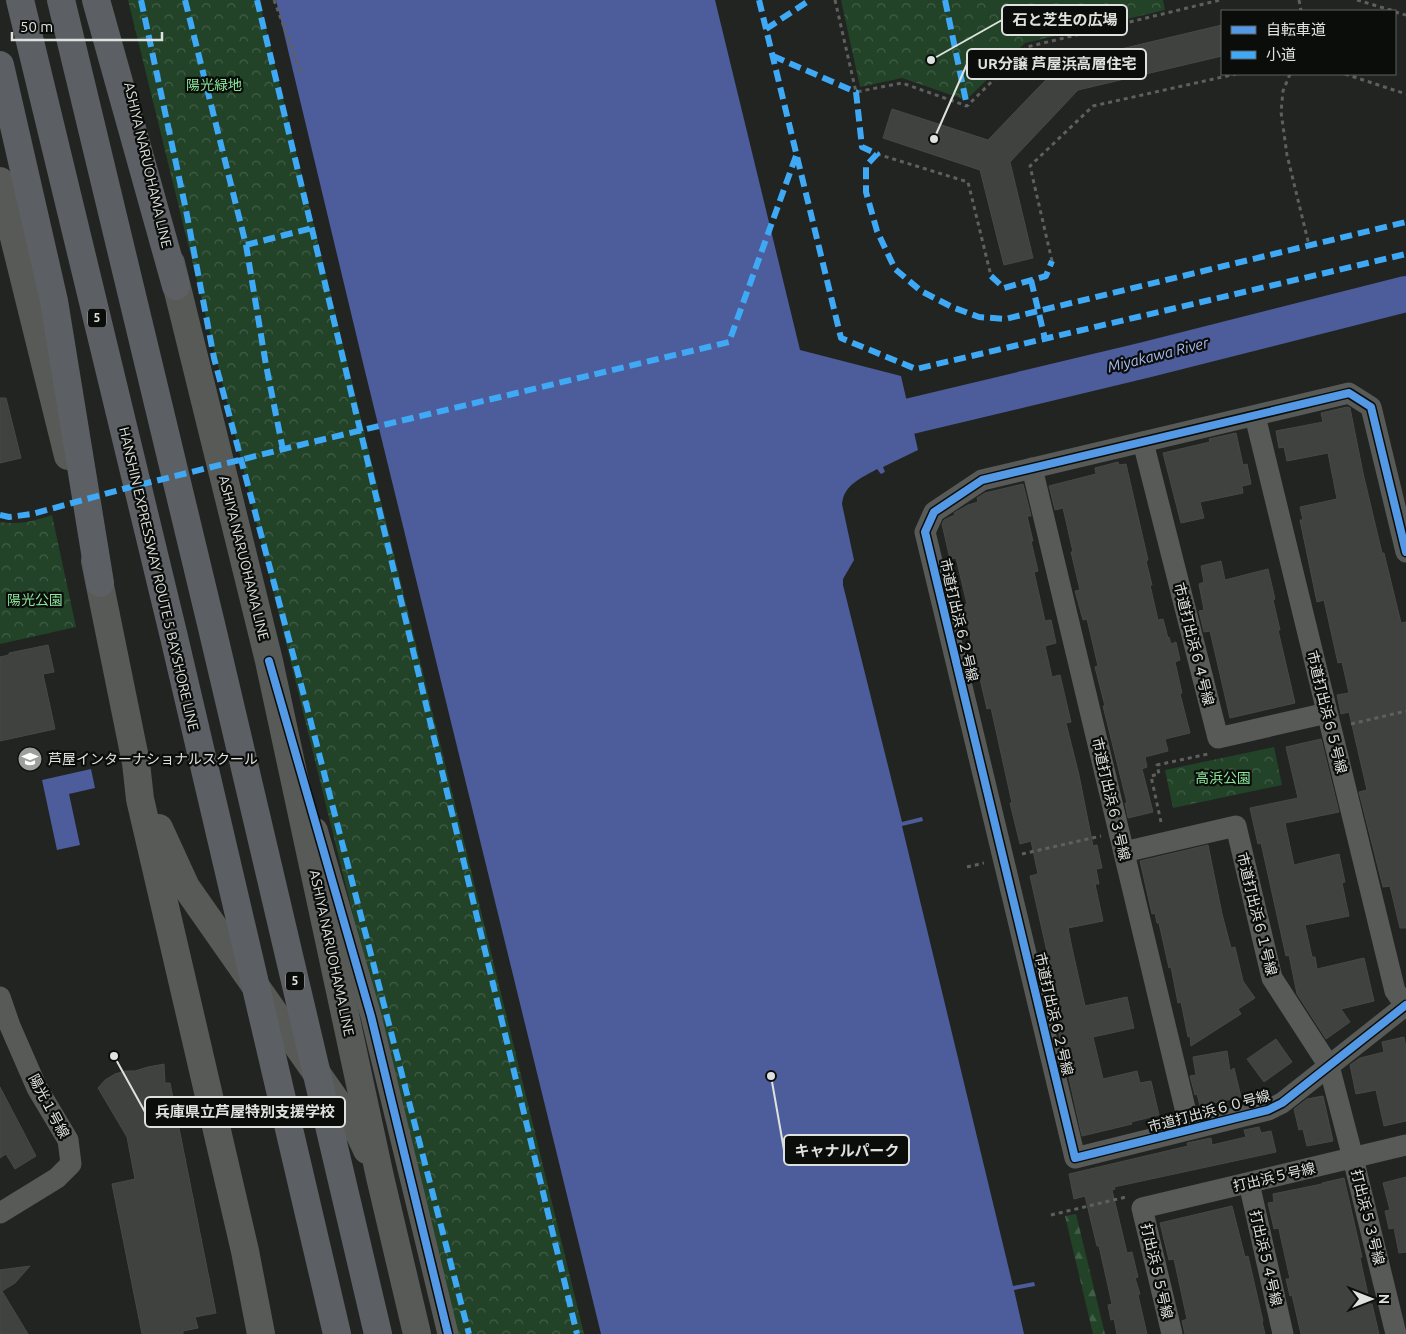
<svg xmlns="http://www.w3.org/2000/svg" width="1406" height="1334" font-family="Ubuntu,'Noto Sans JP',sans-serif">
<defs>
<pattern id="forest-firs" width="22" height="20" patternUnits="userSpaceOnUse" patternTransform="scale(1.25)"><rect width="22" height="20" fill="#224328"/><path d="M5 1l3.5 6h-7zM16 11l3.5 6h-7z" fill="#425e47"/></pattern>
<pattern id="park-crowns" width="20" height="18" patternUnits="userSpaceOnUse" patternTransform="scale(1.25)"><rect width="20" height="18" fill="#224328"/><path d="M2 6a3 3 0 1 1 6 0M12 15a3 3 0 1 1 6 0" fill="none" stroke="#425e47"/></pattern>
</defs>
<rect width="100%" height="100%" fill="#212421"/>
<path fill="url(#forest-firs)" d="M 1076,1214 L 1105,1334 L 1093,1334 L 1065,1216 Z"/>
<g fill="url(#park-crowns)">
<path d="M 128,0 L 259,0 L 584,1334 L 456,1334 Z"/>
<path d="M 841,0 L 1163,0 L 1165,10 L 1025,43 L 966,100 L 902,78 L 860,87 Z"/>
<path d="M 52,515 L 76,627 L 0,644 L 0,522 C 19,525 34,521 52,515 Z"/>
<path d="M 1274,747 L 1282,785 L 1173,808 L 1165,770 Z"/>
</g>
<g fill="#4d5d9b">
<path d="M 276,0 L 715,0 L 800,350 L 901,376 L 918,450 L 883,467 L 885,472 L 881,474 L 877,469 C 862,478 844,484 842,504 L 854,560 L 843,579 L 843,585 L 902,822 L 922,817 L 923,821 L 902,826 L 1013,1286 L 1034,1282 L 1035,1286 L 1014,1290 L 1024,1334 L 601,1334 L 363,363 Z"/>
<path d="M 91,769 L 95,788 L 69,794 L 80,845 L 57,850 L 42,780 Z"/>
</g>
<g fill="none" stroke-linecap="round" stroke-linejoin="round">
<path stroke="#4d5d9b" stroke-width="36" d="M 911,416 L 1145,360 L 1406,294"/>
</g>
<g fill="#404240" stroke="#464946">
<path d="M 1222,25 L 1222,56 L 1078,90 L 1010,162 L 1033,258 L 1004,265 L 980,170 L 883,138 L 892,109 L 988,140 L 1062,63 Z"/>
<path d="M 0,398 L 6,398 L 21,458 L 0,463 Z"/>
<path d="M 1347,407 L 1350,408 L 1363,473 L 1382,553 L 1384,553 L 1401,623 L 1406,622 L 1406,928 L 1400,928 L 1390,886 L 1383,887 L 1359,792 L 1367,790 L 1349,712 L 1341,714 L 1337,695 L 1349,693 L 1342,662 L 1338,663 L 1324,600 L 1317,602 L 1300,520 L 1303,520 L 1300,507 L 1337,499 L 1328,453 L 1287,461 L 1284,447 L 1279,448 L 1276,431 L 1323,422 L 1321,413 Z"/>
<path d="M 1236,433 L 1243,465 L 1247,464 L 1251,484 L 1242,486 L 1243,493 L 1200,502 L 1204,518 L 1181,523 L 1163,453 L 1210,442 L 1209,439 Z"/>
<path d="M 1118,462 L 1119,465 L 1126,464 L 1148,560 L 1146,561 L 1152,585 L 1150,585 L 1158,620 L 1163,619 L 1168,638 L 1169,637 L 1171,644 L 1176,642 L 1180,660 L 1175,662 L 1182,693 L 1180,694 L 1190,733 L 1165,739 L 1168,751 L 1145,757 L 1147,767 L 1142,769 L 1153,812 L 1128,818 L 1125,803 L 1127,803 L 1103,706 L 1105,706 L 1095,667 L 1098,666 L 1087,619 L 1083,620 L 1075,591 L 1080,590 L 1071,552 L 1073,552 L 1063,508 L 1055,510 L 1049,486 L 1096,474 L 1095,468 Z"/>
<path d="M 1023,484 L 1031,516 L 1027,516 L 1033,541 L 1031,541 L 1038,571 L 1034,572 L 1045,621 L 1051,620 L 1056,643 L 1045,646 L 1052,677 L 1060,675 L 1071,722 L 1066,723 L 1079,775 L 1093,846 L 1097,845 L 1102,868 L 1096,869 L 1099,884 L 1095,884 L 1103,921 L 1068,928 L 1072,948 L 1085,1006 L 1127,997 L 1134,1028 L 1093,1037 L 1103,1079 L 1137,1071 L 1140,1083 L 1151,1081 L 1159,1115 L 1131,1122 L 1132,1124 L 1082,1136 L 1057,1025 L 1052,1002 L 1056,1001 L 1048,966 L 1050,965 L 1030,876 L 1038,874 L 1031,841 L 1020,844 L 1010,803 L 1012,803 L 991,708 L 987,709 L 963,605 L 967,604 L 956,558 L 950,559 L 942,524 L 944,520 L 950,517 L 955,515 L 954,513 L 968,505 L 978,502 L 977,498 L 985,493 Z"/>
<path d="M 1221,561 L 1225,580 L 1268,569 L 1275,599 L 1273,600 L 1280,630 L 1278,630 L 1295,703 L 1230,718 L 1210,631 L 1204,632 L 1199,611 L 1204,610 L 1199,584 L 1204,582 L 1201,566 Z"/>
<path d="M 48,645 L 54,672 L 43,674 L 55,729 L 0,741 L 0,657 L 9,655 L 9,653 Z"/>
<path d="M 1321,739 L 1339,812 L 1285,823 L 1294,865 L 1339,854 L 1345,882 L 1342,883 L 1349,916 L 1305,925 L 1312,957 L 1315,957 L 1317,969 L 1364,958 L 1374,1001 L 1341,1009 L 1350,1022 L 1326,1039 L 1297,994 L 1289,955 L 1286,956 L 1261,843 L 1258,844 L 1250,808 L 1298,798 L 1286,747 Z"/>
<path d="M 1208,845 L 1222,914 L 1231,948 L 1235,947 L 1243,981 L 1255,998 L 1238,1009 L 1241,1014 L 1191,1046 L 1190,1036 L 1188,1037 L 1181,1002 L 1178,1003 L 1171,967 L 1169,968 L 1159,923 L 1157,923 L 1155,913 L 1152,914 L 1140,861 Z"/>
<path d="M 1404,1037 L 1406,1048 L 1406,1121 L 1384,1126 L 1376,1090 L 1356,1094 L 1350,1065 L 1360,1058 L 1384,1052 L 1382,1042 Z"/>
<path d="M 1276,1039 L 1292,1062 L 1264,1082 L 1247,1059 Z"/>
<path d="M 1227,1051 L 1230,1071 L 1234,1068 L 1241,1097 L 1200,1106 L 1197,1094 L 1195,1095 L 1190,1076 L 1196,1075 L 1193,1057 Z"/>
<path d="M 164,1064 L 165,1083 L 170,1083 L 216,1313 L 195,1317 L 198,1328 L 183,1331 L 183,1334 L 142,1334 L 112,1184 L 135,1179 L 127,1137 L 98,1088 L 105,1080 L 115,1074 L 125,1071 L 135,1071 L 148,1067 Z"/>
<path d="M 0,1087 L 36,1156 L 15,1169 L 6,1154 L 0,1158 Z"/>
<path d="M 1323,1096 L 1333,1141 L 1307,1146 L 1303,1129 L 1299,1130 L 1294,1109 L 1307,1099 Z"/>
<path d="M 1259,1127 L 1261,1133 L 1271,1131 L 1276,1152 L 1114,1187 L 1115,1189 L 1112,1190 L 1127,1253 L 1132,1252 L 1138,1277 L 1135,1278 L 1140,1294 L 1138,1295 L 1147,1334 L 1117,1334 L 1114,1319 L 1111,1320 L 1108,1305 L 1112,1304 L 1099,1246 L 1097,1246 L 1085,1196 L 1074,1199 L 1069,1174 L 1188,1146 L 1187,1143 L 1211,1138 L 1212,1145 L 1246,1137 L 1244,1130 Z"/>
<path d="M 1406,1177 L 1406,1252 L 1399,1253 L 1394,1228 L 1389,1229 L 1385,1211 L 1390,1210 L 1383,1183 Z"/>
<path d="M 1344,1178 L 1362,1257 L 1360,1258 L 1370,1304 L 1372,1304 L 1379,1334 L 1301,1334 L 1292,1295 L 1290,1296 L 1286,1279 L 1290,1279 L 1280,1234 L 1279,1228 L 1274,1229 L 1268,1203 L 1274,1202 L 1273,1194 L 1322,1184 L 1322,1183 Z"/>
<path d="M 1232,1206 L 1245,1257 L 1248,1256 L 1263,1321 L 1262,1322 L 1265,1334 L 1185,1334 L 1182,1321 L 1187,1319 L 1174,1259 L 1169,1260 L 1160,1223 Z"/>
<path d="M 30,1266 L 15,1283 L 2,1291 L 28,1334 L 0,1334 L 0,1270 Z"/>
</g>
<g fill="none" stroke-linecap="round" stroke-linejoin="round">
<g stroke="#5e605e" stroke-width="3" stroke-dasharray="4 4" stroke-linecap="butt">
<path d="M 274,0 L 301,73"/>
<path d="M 835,0 L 856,92 L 902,83 L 967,106 L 1027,47 L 1220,0"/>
<path d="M 1299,0 L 1301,11"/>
<path d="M 1357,0 L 1394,11"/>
<path d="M 1395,12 L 1406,15"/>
<path d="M 1290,74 L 1283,91 L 1281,112 L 1287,155 L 1309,245"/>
<path d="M 1345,74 L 1406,94"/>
<path d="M 877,154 L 968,182 L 991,276"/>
<path d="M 1052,261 L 1030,166 L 1093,106 L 1236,74"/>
<path d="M 1351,724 L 1406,711"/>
<path d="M 1161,822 L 1151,776 L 1159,774 L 1157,765 L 1208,754"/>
<path d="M 1022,854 L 1101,836"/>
<path d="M 967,867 L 984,863"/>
<path d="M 1051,1215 L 1126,1197"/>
</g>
<g stroke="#575a57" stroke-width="21">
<path d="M 1255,416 L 1395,991 L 1405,1005"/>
<path d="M 1143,442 L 1218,738 L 1327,713"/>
<path d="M 1032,468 L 1190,1129"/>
<path d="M 1406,552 L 1371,407 L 1349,393 L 982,480 L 934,512 L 925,532 L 1075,1158 L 1268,1110 L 1282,1103 L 1406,1005"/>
<path d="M 317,829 L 371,1016 L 448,1334"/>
<path d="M 1124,852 L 1236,826 L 1272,978 L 1329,1066 L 1353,1158 L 1396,1334"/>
<path d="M 0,997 L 10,1026 L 37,1088 L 68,1140 L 71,1164 L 57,1178 L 0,1213"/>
<path d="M 1249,1183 L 1283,1334"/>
<path d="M 1172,1334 L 1142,1208 L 1406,1145"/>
</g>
<g stroke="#575a57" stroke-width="28">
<path d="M 0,181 L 68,456"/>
<path d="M 171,263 L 269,661 L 380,1177 L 417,1334"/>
<path d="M 95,561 L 136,763 L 140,799 L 245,1251 L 261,1334"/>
<path d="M 159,828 L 186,887 L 360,1135 L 367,1150"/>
</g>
<g stroke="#5c6064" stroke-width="28">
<path d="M 20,0 L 174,637 L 337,1334"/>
<path d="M 61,0 L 212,628 L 378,1334"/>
<path d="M 96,0 L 176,286"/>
<path d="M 0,65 L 54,301 L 100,583"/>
</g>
<g stroke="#3fa9f5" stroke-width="6" stroke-dasharray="12 6" stroke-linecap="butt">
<path d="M 141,0 L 186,210 L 214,358 L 307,707 L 469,1334"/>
<path d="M 185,0 L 246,245 L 266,365 L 283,450"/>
<path d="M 257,0 L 577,1334"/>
<path d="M 759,0 L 841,338 L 916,369 L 1406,254"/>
<path d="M 945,0 L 967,106"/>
<path d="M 766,29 L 810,0"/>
<path d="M 773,56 L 856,92 L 862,147 L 877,154 L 866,166 L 866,192 L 877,231 L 895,269 L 921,291 L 952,307 L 979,317 L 1005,319 L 1406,222"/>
<path d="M 246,245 L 312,228"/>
<path d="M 991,276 L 1004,288 L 1046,276 L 1052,261"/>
<path d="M 1031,280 L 1045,339"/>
<path d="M 0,515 L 9,517 L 32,514 L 123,489 L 300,445 L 729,342 L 796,156"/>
</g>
<defs>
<g id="cycleway">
<path d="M 1406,552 L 1371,407 L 1349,393 L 982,480 L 934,512 L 925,532 L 1075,1158 L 1268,1110 L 1282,1103 L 1406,1005"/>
<path d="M 269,661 L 371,1016 L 448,1334"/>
</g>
</defs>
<use href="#cycleway" stroke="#0b0d0b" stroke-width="11"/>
<use href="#cycleway" stroke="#5399e6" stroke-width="8"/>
</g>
<defs>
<symbol id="school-disc" viewBox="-11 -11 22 22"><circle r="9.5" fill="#9ca09c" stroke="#0b0d0b"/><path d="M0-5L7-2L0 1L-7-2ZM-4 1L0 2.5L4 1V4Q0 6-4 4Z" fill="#fff"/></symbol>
</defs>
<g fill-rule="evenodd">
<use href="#school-disc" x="16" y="745" width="28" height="28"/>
</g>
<g text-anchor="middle" stroke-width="4.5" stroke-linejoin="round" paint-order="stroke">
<g fill="#0b0d0b" stroke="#9fa29f" stroke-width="1">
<rect x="88" y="308.5" width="18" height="19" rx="4"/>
<rect x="286" y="971.5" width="18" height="19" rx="4"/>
</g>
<g font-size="12" font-weight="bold" fill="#dee2df">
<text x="97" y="322">5</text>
<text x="295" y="985">5</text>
</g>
<g font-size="14" fill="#8ae79a" stroke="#0b0d0b">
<text x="214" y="90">陽光緑地</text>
<text x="35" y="605">陽光公園</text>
<text x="1223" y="783">高浜公園</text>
</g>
<g font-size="14" fill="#dee2df" stroke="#0b0d0b">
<text transform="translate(148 165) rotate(77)" y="5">ASHIYA NARUOHAMA LINE</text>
<text transform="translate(244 558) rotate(76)" y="5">ASHIYA NARUOHAMA LINE</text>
<text transform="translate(159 579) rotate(77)" y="5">HANSHIN EXPRESSWAY ROUTE 5 BAYSHORE LINE</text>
<text transform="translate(959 620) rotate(77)" y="5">市道打出浜６２号線</text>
<text transform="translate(1194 644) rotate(76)" y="5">市道打出浜６４号線</text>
<text transform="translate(1327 712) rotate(76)" y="5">市道打出浜６５号線</text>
<text transform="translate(1111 799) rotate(77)" y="5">市道打出浜６３号線</text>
<text transform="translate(1257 914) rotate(76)" y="5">市道打出浜６１号線</text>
<text transform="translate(332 953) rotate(78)" y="5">ASHIYA NARUOHAMA LINE</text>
<text transform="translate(1054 1014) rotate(77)" y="5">市道打出浜６２号線</text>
<text transform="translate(49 1106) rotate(62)" y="5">陽光１号線</text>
<text transform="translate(1209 1111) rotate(-15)" y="5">市道打出浜６０号線</text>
<text transform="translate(1274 1177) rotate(-13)" y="5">打出浜５号線</text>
<text transform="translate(1368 1217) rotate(76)" y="5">打出浜５３号線</text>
<text transform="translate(1266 1258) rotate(77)" y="5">打出浜５４号線</text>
<text transform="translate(1157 1271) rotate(77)" y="5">打出浜５５号線</text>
</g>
<g font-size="14" fill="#dee2df" stroke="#0b0d0b" text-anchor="start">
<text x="48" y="764">芦屋インターナショナルスクール</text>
</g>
<g font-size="15" font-style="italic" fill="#abbdf6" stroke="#0b0d0b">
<text transform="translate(1158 355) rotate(-14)" y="5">Miyakawa River</text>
</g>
</g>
<path fill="none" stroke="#dee2df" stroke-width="2" d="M931 60L1002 20M934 139L967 64M114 1056L145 1112M771 1076L784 1150"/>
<g fill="#dee2df" stroke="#0b0d0b" stroke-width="2">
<circle cx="931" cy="60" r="5"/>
<circle cx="934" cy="139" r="5"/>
<circle cx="114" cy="1056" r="5"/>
<circle cx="771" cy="1076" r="5"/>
</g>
<g fill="#0b0d0b" stroke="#dee2df" stroke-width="2">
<rect x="1002" y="5" width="125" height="30" rx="5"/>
<rect x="967" y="49" width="179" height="30" rx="5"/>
<rect x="145" y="1097" width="200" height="30" rx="5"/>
<rect x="784" y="1135" width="125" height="30" rx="5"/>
</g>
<g font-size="15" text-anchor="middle" font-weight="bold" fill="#dee2df">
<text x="1065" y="25">石と芝生の広場</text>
<text x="1057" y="69">UR分譲 芦屋浜高層住宅</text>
<text x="245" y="1117">兵庫県立芦屋特別支援学校</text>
<text x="847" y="1156">キャナルパーク</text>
</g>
<rect x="1221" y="10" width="175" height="65" fill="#0b0d0b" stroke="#5f6260"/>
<rect x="1231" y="26" width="25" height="8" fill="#5399e6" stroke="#5f6260"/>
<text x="1266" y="35" font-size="15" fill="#dee2df">自転車道</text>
<rect x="1231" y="51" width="25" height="8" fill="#3fa9f5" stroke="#5f6260"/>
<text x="1266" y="60" font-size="15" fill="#dee2df">小道</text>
<g transform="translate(1371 1299) rotate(90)" stroke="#0b0d0b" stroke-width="4" paint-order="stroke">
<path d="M0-4L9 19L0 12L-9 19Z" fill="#dee2df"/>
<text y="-8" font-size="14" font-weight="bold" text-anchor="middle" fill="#dee2df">N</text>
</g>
<path d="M12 32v8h150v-8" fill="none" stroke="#dee2df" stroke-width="2.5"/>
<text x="20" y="32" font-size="15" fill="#dee2df" stroke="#0b0d0b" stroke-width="4" paint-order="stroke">50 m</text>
</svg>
